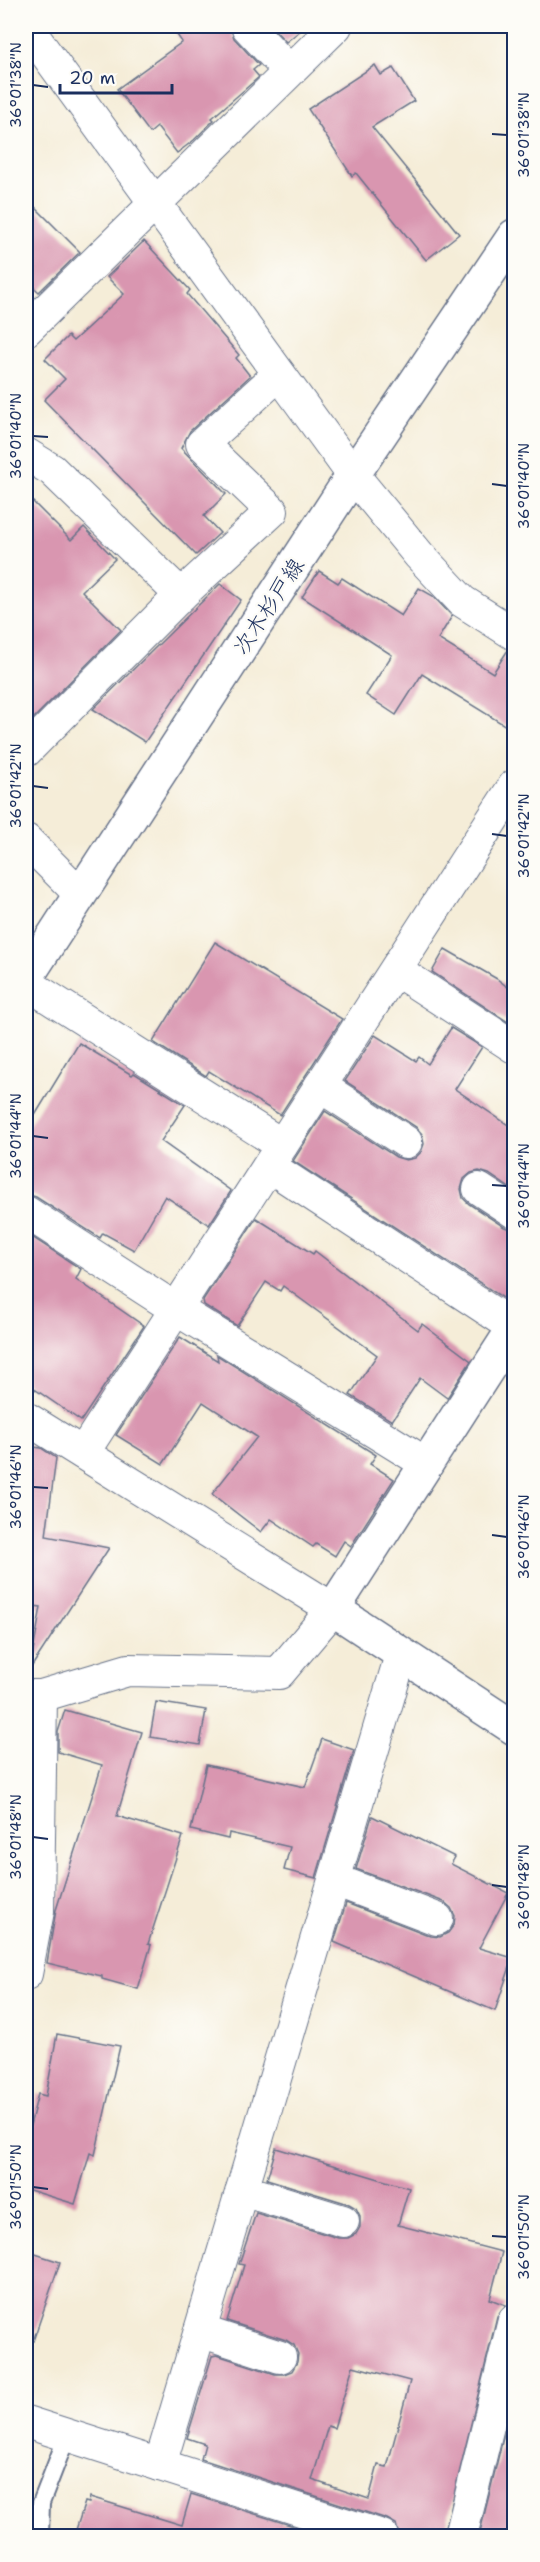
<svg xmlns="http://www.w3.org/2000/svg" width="540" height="2562" font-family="'Shantell Sans','Klee One',sans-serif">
<rect width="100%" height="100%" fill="#fdfcf7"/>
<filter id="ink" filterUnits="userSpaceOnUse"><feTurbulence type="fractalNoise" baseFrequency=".0167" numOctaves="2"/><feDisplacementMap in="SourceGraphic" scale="12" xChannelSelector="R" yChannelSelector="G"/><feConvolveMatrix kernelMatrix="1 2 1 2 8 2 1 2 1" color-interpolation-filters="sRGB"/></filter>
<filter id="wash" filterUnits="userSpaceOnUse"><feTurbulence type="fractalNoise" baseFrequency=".008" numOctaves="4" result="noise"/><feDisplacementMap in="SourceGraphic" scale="24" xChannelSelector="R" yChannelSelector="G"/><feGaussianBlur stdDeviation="1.35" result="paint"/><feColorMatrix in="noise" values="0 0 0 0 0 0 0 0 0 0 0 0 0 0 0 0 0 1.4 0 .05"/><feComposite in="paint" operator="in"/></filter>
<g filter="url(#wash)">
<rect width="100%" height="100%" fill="#f5edd8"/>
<g id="blocks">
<g fill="#d996b0" fill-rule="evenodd">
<path d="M 171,26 L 230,26 L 234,38 L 259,65 L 253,70 L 259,77 L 212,118 L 214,120 L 194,140 L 177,153 L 157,127 L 150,133 L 117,89 L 182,42 Z"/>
<path d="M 271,26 L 306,26 L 286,42 Z"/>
<path d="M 375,65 L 381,75 L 393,68 L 414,101 L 372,127 L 459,234 L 426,260 L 356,173 L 352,176 L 308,109 Z"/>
<path d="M 26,198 L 80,252 L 39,292 L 26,280 Z"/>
<path d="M 144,241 L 190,290 L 187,294 L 239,355 L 236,358 L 250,376 L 190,431 L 181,448 L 226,494 L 204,516 L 220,533 L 196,555 L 44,400 L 65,379 L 45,359 L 68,336 L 73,341 L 124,294 L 107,277 Z"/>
<path d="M 26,495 L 71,540 L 84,527 L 115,559 L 82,591 L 121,630 L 26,726 Z"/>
<path d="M 319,571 L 338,583 L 342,578 L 401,616 L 419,588 L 433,596 L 452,616 L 438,639 L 493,673 L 508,650 L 514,652 L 514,731 L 422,674 L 396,715 L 366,695 L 392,655 L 302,597 Z"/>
<path d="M 220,584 L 241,600 L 145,742 L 93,709 Z"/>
<path d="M 215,942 L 342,1019 L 280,1115 L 209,1071 L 206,1076 L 153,1042 Z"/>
<path d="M 445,949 L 497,979 L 514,992 L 514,1026 L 432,972 Z"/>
<path d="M 451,1028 L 482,1047 L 455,1089 L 514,1129 L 514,1191 L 489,1174 L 479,1171 L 471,1173 L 464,1179 L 461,1189 L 463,1198 L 469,1204 L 504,1227 L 514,1230 L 514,1305 L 293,1161 L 325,1111 L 396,1157 L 406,1160 L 415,1158 L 421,1152 L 424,1144 L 422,1134 L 416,1127 L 345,1081 L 375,1035 L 416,1061 L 419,1057 L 428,1064 Z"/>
<path d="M 79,1043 L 132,1075 L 134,1073 L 185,1105 L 161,1141 L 231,1191 L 209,1225 L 165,1196 L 134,1250 L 103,1233 L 100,1238 L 36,1197 L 26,1194 L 26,1130 Z"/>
<path d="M 256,1218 L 313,1254 L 315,1251 L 418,1330 L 422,1324 L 471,1361 L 447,1398 L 420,1378 L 392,1421 L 350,1395 L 377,1355 L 283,1286 L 280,1291 L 266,1282 L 237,1326 L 204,1305 L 203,1300 Z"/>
<path d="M 26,1233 L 81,1269 L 76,1279 L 144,1326 L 81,1421 L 26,1383 Z"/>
<path d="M 180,1337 L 218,1361 L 217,1355 L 376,1455 L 370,1464 L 394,1479 L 351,1546 L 344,1541 L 335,1556 L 316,1544 L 313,1547 L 271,1519 L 261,1532 L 212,1494 L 257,1437 L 203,1402 L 163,1464 L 116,1435 Z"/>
<path d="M 26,1446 L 41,1448 L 56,1458 L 46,1536 L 109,1548 L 30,1669 L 41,1607 L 26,1605 Z"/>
<path d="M 156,1702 L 206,1710 L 200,1745 L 150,1737 Z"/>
<path d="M 65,1710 L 142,1732 L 117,1816 L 183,1836 L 148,1944 L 151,1945 L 138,1989 L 102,1979 L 102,1976 L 47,1963 L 56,1910 L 102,1765 L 58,1752 L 58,1732 Z"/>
<path d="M 322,1739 L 354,1750 L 316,1878 L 284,1870 L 290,1847 L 229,1833 L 228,1839 L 191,1830 L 206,1765 L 305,1787 Z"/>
<path d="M 372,1816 L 455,1857 L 451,1864 L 508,1893 L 479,1948 L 513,1958 L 495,2011 L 334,1942 L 346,1903 L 431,1936 L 440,1937 L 448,1933 L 454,1925 L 455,1916 L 451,1908 L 444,1902 L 356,1869 Z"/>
<path d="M 57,2034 L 120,2046 L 95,2155 L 90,2153 L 75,2204 L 26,2189 L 26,2141 L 38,2094 L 46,2096 Z"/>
<path d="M 276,2148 L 409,2188 L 398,2225 L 502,2252 L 490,2299 L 506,2305 L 497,2316 L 444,2536 L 399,2536 L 396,2524 L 387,2519 L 201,2459 L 205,2444 L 187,2438 L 212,2356 L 217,2355 L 275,2374 L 284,2374 L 292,2371 L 297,2362 L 298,2354 L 294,2345 L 286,2340 L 227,2321 L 244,2265 L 239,2264 L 256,2213 L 338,2238 L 348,2238 L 356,2234 L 360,2227 L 360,2216 L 356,2208 L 349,2204 L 267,2179 ZM 353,2366 L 410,2381 L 387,2467 L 378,2465 L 369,2499 L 312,2480 L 328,2426 L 334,2428 Z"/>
<path d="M 26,2251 L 60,2262 L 31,2347 L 26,2346 Z"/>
<path d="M 514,2393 L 514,2536 L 479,2536 Z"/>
<path d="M 191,2494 L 325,2536 L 74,2536 L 85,2502 L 89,2503 L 90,2497 L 182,2525 Z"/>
</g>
</g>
</g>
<g filter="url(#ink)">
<use href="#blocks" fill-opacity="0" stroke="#677289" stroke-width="1.5"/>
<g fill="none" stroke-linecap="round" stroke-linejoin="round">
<defs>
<path id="lane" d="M 40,2536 L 41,2503 L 67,2436"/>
<g id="street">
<path d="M 26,26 L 353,475 L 419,555 L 462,601 L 514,634"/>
<path d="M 247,26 L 289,71"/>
<path d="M 26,330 L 336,26"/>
<path d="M 26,454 L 52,470 L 181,595"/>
<path d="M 26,751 L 181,595 L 272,511 L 202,444 L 279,374"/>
<path d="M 26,840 L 80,894"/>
<path d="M 396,970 L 514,1047"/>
<path d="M 26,983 L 282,1145"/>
<path d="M 320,1086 L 406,1142"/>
<path d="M 269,1166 L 514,1327"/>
<path d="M 479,1189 L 514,1212"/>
<path d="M 26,1212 L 176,1309 L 427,1464"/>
<path d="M 26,1418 L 333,1609 L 279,1673 L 128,1670 L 41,1696 L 26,1696"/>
<path d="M 83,1453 L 514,786"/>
<path d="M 335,1880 L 437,1919"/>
<path d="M 26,1974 L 38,1911 L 41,1696"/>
<path d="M 242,2190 L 343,2221"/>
<path d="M 200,2331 L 280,2357"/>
<path d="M 26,2422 L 382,2536"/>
<path d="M 160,2465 L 401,1655"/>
<path d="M 461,2536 L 514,2320"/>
</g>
<g id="secondary">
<path d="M 26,978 L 353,475 L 514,236"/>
<path d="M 514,1328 L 333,1609 L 514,1728"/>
</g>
</defs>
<use href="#lane" stroke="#677289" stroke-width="20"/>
<use href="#street" stroke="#677289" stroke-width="34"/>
<use href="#secondary" stroke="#677289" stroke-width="36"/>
<use href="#lane" stroke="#fff" stroke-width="16"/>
<use href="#street" stroke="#fff" stroke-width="32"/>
<use href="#secondary" stroke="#fff" stroke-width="33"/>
</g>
</g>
<path fill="none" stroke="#1b2f5e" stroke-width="2" d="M 33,85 L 48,87M 492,134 L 507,135M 33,436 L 48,437M 492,484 L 507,486M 33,786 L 48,788M 492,834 L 507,836M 33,1136 L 48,1138M 492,1185 L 507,1186M 33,1487 L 48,1488M 492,1535 L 507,1537M 33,1837 L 48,1839M 492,1885 L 507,1887M 33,2187 L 48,2189M 492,2236 L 507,2237"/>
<g text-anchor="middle" stroke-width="5" stroke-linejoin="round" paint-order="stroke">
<g font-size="22" fill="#1b2f5e" stroke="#fdfcf7">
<text transform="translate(268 606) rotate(-57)" y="8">次木杉戸線</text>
</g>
</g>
<rect width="540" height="2562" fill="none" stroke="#fdfcf7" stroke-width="66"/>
<path d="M60 84v9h112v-9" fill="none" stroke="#1b2f5e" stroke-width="3"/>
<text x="69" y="84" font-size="18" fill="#1b2f5e" stroke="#fdfcf7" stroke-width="4.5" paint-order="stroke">20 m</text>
<rect x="33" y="33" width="474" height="2496" fill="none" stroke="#1b2f5e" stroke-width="2"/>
<g font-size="15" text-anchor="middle" fill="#1b2f5e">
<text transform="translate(16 85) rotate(-90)" y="5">36°01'38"N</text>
<text transform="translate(524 135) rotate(-90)" y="5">36°01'38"N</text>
<text transform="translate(16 436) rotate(-90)" y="5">36°01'40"N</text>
<text transform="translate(524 486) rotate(-90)" y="5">36°01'40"N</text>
<text transform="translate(16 786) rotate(-90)" y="5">36°01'42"N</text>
<text transform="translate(524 836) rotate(-90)" y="5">36°01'42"N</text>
<text transform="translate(16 1136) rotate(-90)" y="5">36°01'44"N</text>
<text transform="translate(524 1186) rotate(-90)" y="5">36°01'44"N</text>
<text transform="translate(16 1487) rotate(-90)" y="5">36°01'46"N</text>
<text transform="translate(524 1537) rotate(-90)" y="5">36°01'46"N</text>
<text transform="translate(16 1837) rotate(-90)" y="5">36°01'48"N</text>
<text transform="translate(524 1887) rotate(-90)" y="5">36°01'48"N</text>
<text transform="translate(16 2187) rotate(-90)" y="5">36°01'50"N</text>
<text transform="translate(524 2237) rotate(-90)" y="5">36°01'50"N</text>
</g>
</svg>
